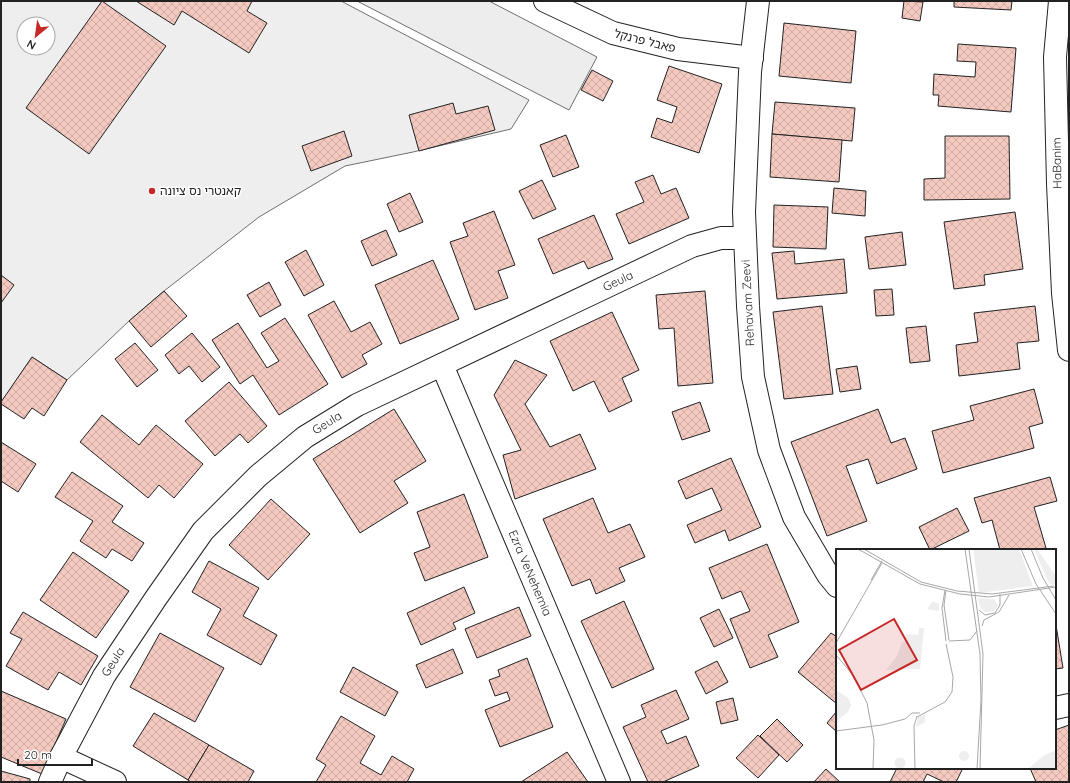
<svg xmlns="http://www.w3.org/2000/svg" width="1070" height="783" font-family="Quicksand,'Noto Sans Hebrew',sans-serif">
<defs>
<pattern id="building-cross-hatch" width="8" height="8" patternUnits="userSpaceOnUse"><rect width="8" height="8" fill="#f3c9c0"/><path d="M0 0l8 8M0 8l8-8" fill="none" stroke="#d0aca5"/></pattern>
</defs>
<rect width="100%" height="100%" fill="#fff"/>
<path fill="#eee" stroke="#6f6f6f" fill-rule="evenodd" d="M 1,1 L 341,1 L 529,100 L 511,129 L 413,152 L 345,166 L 259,217 L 164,291 L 129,321 L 67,380 L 32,357 L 1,403 ZM 24,24 L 48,24 L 48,48 L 24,48 Z"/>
<path fill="#ededed" stroke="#6f6f6f" d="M 357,1 L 489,1 L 597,57 L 569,110 Z"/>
<g fill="url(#building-cross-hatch)" stroke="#222">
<path d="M 102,1 L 166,46 L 89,154 L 26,108 Z"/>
<path d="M 136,1 L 252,1 L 247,11 L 267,23 L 249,53 L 182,11 L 174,25 Z"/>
<path d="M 904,1 L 923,2 L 920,21 L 902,18 Z"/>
<path d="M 954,1 L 1012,1 L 1011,10 L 954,7 Z"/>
<path d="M 784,23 L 856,31 L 851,83 L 779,76 Z"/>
<path d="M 958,44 L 1016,48 L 1011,112 L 938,106 L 939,95 L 933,95 L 934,74 L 975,77 L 976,62 L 957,61 Z"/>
<path d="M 669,66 L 722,84 L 699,153 L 651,137 L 657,118 L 672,123 L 677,107 L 657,100 Z"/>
<path d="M 592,70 L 613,81 L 603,101 L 581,90 Z"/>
<path d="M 775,102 L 855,108 L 852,141 L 772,134 Z"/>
<path d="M 453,103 L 456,114 L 488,106 L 495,130 L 419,151 L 409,115 Z"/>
<path d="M 344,131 L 352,156 L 311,171 L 302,146 Z"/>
<path d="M 772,134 L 842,140 L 839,182 L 770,177 Z"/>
<path d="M 566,135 L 579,167 L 553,177 L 540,145 Z"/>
<path d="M 945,136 L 1009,136 L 1010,199 L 924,200 L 924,179 L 945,178 Z"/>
<path d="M 653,175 L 661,194 L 676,188 L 689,218 L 629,244 L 616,214 L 644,202 L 635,182 Z"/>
<path d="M 542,180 L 556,209 L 533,219 L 519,191 Z"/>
<path d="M 834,188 L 866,191 L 865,216 L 832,213 Z"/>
<path d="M 410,193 L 423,222 L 399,232 L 387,204 Z"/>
<path d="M 774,205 L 828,207 L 826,249 L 773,247 Z"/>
<path d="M 494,211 L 515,265 L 498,271 L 508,298 L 475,310 L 450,242 L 468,236 L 463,223 Z"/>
<path d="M 1015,212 L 1023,269 L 984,275 L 985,285 L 954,289 L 944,222 Z"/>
<path d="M 594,215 L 613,259 L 588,269 L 584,261 L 553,274 L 538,239 Z"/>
<path d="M 386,230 L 397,255 L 372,266 L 361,241 Z"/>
<path d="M 902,232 L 906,265 L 869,269 L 865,237 Z"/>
<path d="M 306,250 L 324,285 L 304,296 L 285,262 Z"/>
<path d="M 794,251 L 795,264 L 844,259 L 847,293 L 777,299 L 772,253 Z"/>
<path d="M 433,260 L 459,319 L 400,344 L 375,285 Z"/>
<path d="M 1,275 L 14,285 L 1,303 Z"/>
<path d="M 269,282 L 281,305 L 260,317 L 247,295 Z"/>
<path d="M 892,289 L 894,315 L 876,316 L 874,290 Z"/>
<path d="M 164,291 L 187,316 L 151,347 L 129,321 Z"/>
<path d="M 705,291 L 713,383 L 678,386 L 674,328 L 659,329 L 656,295 Z"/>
<path d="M 334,301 L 351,332 L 370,322 L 382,344 L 362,355 L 367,364 L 342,378 L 308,315 Z"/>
<path d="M 822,306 L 833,394 L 784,399 L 773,312 Z"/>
<path d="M 1035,306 L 1039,341 L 1017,343 L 1020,369 L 959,376 L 956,345 L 978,342 L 974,313 Z"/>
<path d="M 612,312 L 639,370 L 622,378 L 632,401 L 609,412 L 594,381 L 573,391 L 550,341 Z"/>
<path d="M 285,318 L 328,384 L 279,415 L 253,375 L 240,384 L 212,340 L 238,323 L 267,368 L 279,361 L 261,333 Z"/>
<path d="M 926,326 L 930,361 L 910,363 L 906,328 Z"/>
<path d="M 192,333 L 220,367 L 202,382 L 189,366 L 179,374 L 165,355 Z"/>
<path d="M 135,343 L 158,370 L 137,387 L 115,359 Z"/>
<path d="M 32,357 L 67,380 L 44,416 L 32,408 L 24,419 L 1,404 L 1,402 Z"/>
<path d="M 515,360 L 547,375 L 525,404 L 550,447 L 580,434 L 596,469 L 515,499 L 503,455 L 521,450 L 494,395 Z"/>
<path d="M 857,366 L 861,389 L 840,392 L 836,369 Z"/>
<path d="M 229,382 L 267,426 L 248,443 L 240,434 L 215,456 L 185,421 Z"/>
<path d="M 1034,389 L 1043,423 L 1029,427 L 1034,448 L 943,473 L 932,431 L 974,420 L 970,406 Z"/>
<path d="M 700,402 L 710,431 L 682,440 L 672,412 Z"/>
<path d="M 394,409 L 426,461 L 394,481 L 408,503 L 360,533 L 313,459 Z"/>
<path d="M 878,409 L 891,443 L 905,438 L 917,469 L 877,484 L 868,459 L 846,466 L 867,521 L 827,536 L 791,442 Z"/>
<path d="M 102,415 L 139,445 L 156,425 L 203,464 L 174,498 L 159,485 L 148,498 L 80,442 Z"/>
<path d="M 1,442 L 36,464 L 18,492 L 1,481 Z"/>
<path d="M 731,458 L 761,527 L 729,541 L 725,530 L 695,543 L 687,525 L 722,510 L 712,488 L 686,499 L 678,481 Z"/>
<path d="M 72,472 L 123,506 L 112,522 L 144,543 L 132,561 L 112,549 L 106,558 L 80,541 L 93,521 L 55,497 Z"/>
<path d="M 1050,477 L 1057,501 L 1034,507 L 1046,548 L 1038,550 L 1000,550 L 992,520 L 982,523 L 974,498 Z"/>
<path d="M 464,494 L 488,557 L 425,581 L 414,553 L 430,547 L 417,512 Z"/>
<path d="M 593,498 L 608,533 L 630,524 L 645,557 L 619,568 L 625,581 L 596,594 L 590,579 L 572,586 L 543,519 Z"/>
<path d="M 271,499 L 310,534 L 268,580 L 229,545 Z"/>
<path d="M 957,508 L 969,531 L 930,550 L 919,527 Z"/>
<path d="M 767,544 L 799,622 L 768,635 L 778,657 L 750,668 L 730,619 L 750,611 L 741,591 L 722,599 L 709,568 Z"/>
<path d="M 73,552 L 129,591 L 96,638 L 40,600 Z"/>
<path d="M 209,561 L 259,588 L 243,616 L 277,635 L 261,665 L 207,635 L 221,609 L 192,592 Z"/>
<path d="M 464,587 L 475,613 L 453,623 L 456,629 L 421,645 L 407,613 Z"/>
<path d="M 624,601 L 654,669 L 612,688 L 581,621 Z"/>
<path d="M 519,607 L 531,636 L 477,658 L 465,629 Z"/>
<path d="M 719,609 L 733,638 L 714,647 L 700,618 Z"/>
<path d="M 23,612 L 98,656 L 81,685 L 59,672 L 48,690 L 6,666 L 22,639 L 10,633 Z"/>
<path d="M 1055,619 L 1063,668 L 1055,669 Z"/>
<path d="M 160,633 L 224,668 L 195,722 L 130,687 Z"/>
<path d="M 831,633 L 837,637 L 837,704 L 798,672 Z"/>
<path d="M 453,649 L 463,673 L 426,688 L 416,665 Z"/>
<path d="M 527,658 L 553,727 L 500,747 L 485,710 L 510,700 L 507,692 L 495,696 L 489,680 L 500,676 L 498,670 Z"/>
<path d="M 717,661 L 728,682 L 706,694 L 695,672 Z"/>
<path d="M 353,667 L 398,692 L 385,716 L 340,692 Z"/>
<path d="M 676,690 L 689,719 L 661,731 L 667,744 L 686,736 L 699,766 L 663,782 L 648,782 L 623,727 L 646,717 L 641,705 Z"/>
<path d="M 1,691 L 66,719 L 42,774 L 1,757 Z"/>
<path d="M 733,698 L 738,720 L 721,724 L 716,702 Z"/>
<path d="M 837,711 L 837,732 L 827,723 Z"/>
<path d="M 154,713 L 209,745 L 188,780 L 133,746 Z"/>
<path d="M 341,716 L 375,736 L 360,763 L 381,775 L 392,756 L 414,769 L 407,782 L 316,782 L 326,765 L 316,759 Z"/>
<path d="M 777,719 L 803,745 L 787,762 L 760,736 Z"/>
<path d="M 1069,725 L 1069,782 L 1036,782 L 1030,768 L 1055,768 L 1055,730 Z"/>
<path d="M 758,735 L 779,755 L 758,778 L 736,758 Z"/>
<path d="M 209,745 L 254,771 L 248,782 L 191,782 L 188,780 Z"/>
<path d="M 567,752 L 588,782 L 521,782 Z"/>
<path d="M 897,768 L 963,768 L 956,782 L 944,782 L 927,774 L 923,782 L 890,782 Z"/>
<path d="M 826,769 L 840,782 L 814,782 Z"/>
<path d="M 1,771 L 30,779 L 30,782 L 1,782 Z"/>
</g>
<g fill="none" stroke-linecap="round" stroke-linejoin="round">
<defs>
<g id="minor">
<path d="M 545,1 L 613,33 L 678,49 L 752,58"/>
<path d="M 758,1 L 750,72 L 744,212 L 748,306 L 753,377 L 769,450 L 794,517 L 828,575 L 837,586"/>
<path d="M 1060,1 L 1055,57 L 1058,184 L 1063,293 L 1069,350"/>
<path d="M 442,365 L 619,782"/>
<path d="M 1055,708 L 1069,705"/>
<path d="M 61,757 L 115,782"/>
<path d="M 50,782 L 61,757 L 104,676 L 156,598 L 203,531 L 258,476 L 305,437 L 357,405 L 692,246 L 721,238 L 745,238"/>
</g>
</defs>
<use href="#minor" stroke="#222" stroke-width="24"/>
<use href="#minor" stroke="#fff" stroke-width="22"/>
</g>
<circle fill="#c62828" stroke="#fff" stroke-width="1.5" cx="152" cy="191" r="4"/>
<g text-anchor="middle" stroke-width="3" stroke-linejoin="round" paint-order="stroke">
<g font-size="12" fill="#222" stroke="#fff">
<text transform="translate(645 41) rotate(14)" y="4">פאבל פרנקל</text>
<text transform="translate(1057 163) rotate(-91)" y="4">HaBanim</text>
<text transform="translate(618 281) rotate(-25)" y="4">Geula</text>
<text transform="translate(748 303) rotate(-93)" y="4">Rehavam Zeevi</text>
<text transform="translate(327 423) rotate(-32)" y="4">Geula</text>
<text transform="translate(530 573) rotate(67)" y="4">Ezra VeNehemia</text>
<text transform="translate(113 662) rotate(-57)" y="4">Geula</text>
</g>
<g font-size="12" fill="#222" stroke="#fff" text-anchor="start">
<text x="160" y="195">קאנטרי נס ציונה</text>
</g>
</g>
<g transform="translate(836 549)">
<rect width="220" height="220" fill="#fff"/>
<path d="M 137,0 L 183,0 L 197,37 L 143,44 ZM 198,0 L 201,0 L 220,27 L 220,35 L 214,35 L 211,30 ZM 142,49 L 158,50 L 162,57 L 158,62 L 149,63 L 144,58 ZM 96,53 L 103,54 L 103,62 L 91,60 Z" fill="#eee"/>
<path d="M 0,141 L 12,149 L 15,156 L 12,163 L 3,170 L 1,176 ZM 89,165 L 89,173 L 80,178 L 82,168 ZM 220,201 L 220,220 L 192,220 L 207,207 ZM123 207a5 5 0 1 1 10 0a5 5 0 1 1-10 0ZM58.5 214a5.5 5.5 0 1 1 11 0a5.5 5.5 0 1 1-11 0Z" fill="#eee"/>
<path d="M 83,79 L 88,79 L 84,120 L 50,121 L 61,107 L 66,93 L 69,93 L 70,85 L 82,86 Z" fill="#eee"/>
<path fill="none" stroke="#a7a7a7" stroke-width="1" d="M 22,0 L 84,35 L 124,45 L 153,48 L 220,38M 28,0 L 85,33 L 121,42 L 156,45 L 218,37M 129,0 L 144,105 L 145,151 L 141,220M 133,0 L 147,105 L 144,220M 185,0 L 200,35 L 220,65M 195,0 L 207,29 L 220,51M 35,31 L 46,12M 109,41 L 106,59 L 110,92M 110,41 L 108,56 L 113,91M 143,61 L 149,66 L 159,64 L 164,56 L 164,45M 146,77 L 148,71 L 163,63 L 173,46M 113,92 L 134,91 L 141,82M 0,94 L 46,14M 0,106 L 17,126 L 31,154 L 38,191 L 37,220M 81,168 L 109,153 L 116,143 L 117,128 L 110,95M 0,182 L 46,176 L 69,170 L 76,164 L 84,164M 79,220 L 78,177 L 81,167"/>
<path fill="#c62828" fill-opacity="0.15" stroke="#c62828" stroke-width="2" d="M 58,70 L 81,111 L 25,141 L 3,101 Z"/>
<rect width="220" height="220" fill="none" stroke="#222" stroke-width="2"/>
</g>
<rect width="1070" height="783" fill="none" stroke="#222222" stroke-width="4"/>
<g transform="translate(36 36) rotate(209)"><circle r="19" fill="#ffffff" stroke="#a7a7a7"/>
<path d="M0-3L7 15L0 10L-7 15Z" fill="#c62828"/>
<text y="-6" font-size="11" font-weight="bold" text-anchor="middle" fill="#222222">N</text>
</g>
<path d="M18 759v6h74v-6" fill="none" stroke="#222222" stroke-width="2"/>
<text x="24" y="759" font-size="12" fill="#222222" stroke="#ffffff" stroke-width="3" paint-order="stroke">20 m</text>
</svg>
